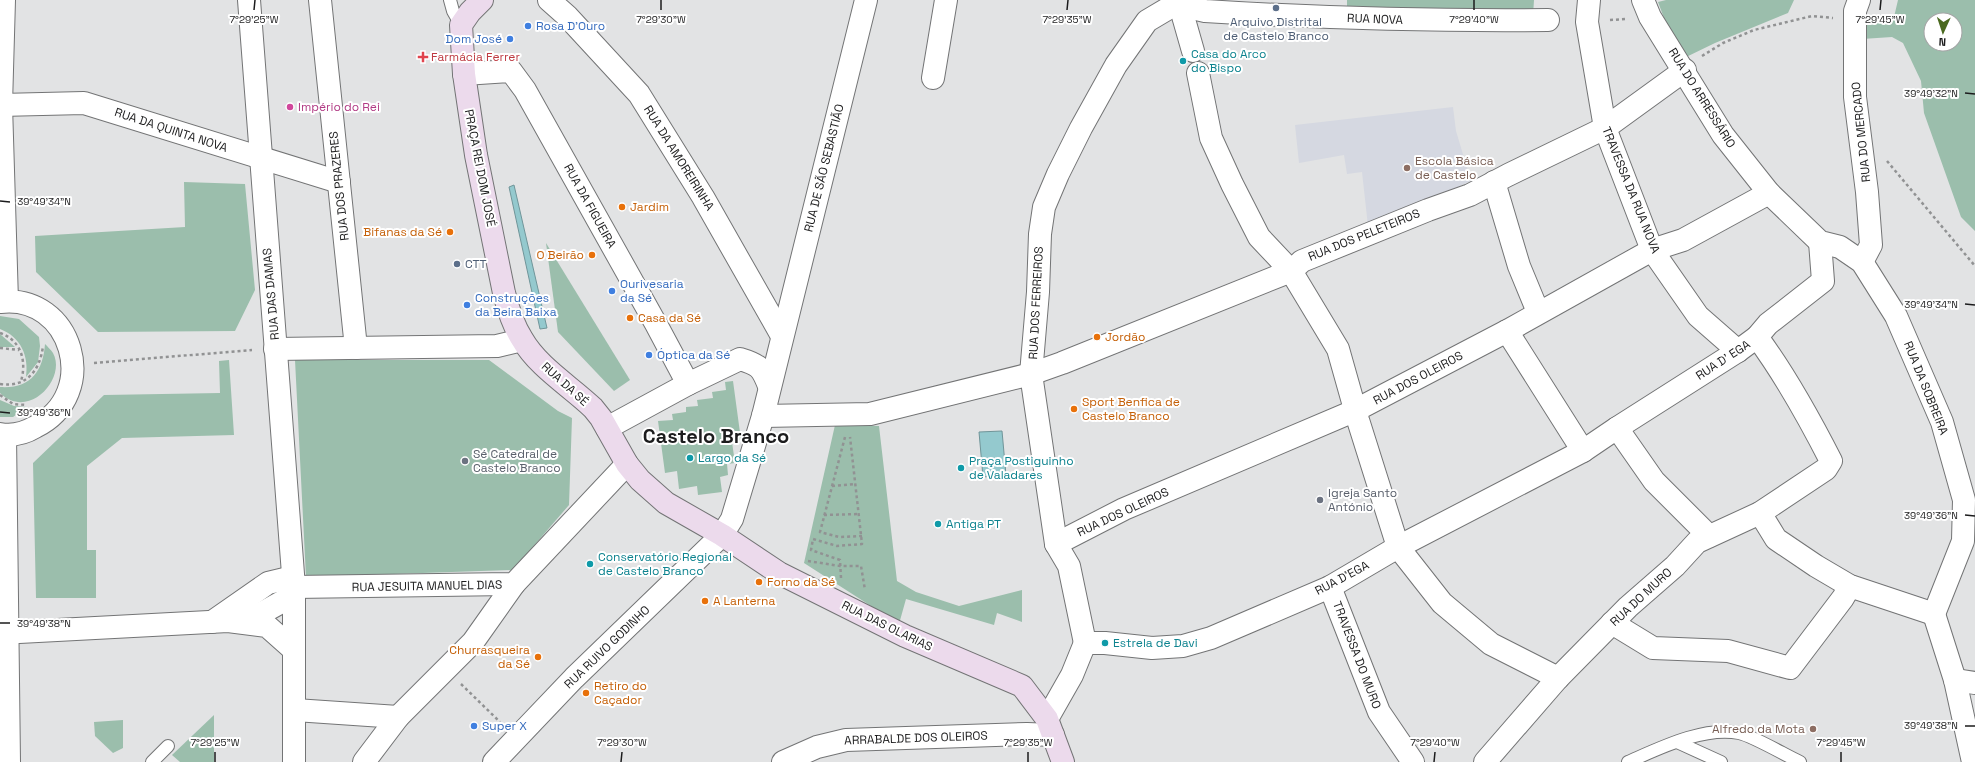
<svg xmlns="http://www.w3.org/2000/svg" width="1975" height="762" font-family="'Space Grotesk',sans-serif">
<rect width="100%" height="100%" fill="#e2e3e4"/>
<path fill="#d5d8e1" d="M 1453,107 L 1456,131 L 1471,181 L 1368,226 L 1362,172 L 1347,174 L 1344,155 L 1299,163 L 1295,125 Z"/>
<g fill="#9bbeac" fill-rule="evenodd">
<path d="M 1347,0 L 1534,0 L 1533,15 L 1347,12 Z"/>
<path d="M 1666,0 L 1794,0 L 1788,13 L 1715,43 L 1680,60 L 1658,2 Z"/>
<path d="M 1898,0 L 1975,0 L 1975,231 L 1961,217 L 1924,113 L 1921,81 L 1903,43 L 1892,37 L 1862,39 L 1861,14 L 1894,17 ZM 1931,20 L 1955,20 L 1955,44 L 1931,44 Z"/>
<path d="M 184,182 L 245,184 L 255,290 L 235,331 L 98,332 L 36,272 L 35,236 L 185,227 Z"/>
<path d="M 546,243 L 630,380 L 614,391 L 558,332 Z"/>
<path d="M 0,316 L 19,319 L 39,337 L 40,346 L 38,362 L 26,377 C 29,356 21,337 0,329 Z"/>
<path d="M 0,334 L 15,347 L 0,347 Z"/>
<path d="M 45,344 C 47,346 51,350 53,353 C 67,378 29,421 0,393 L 0,387 C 30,389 43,372 45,344 Z"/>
<path d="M 229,360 L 234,435 L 122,438 L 87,466 L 87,550 L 96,550 L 96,598 L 36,598 L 33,463 L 104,395 L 220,393 L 219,361 Z"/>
<path d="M 295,360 L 489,360 L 558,411 L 572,418 L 569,505 L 513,570 L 306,577 Z"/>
<path d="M 733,381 L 741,440 L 732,442 L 735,463 L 727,464 L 728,475 L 720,477 L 722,492 L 698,495 L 697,486 L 679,489 L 677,471 L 665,473 L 658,421 L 673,420 L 672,414 L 686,412 L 686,407 L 698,406 L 697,400 L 713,398 L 712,392 L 726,390 L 725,382 Z"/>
<path d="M 0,400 L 14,406 L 27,407 L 13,417 L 0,417 Z"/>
<path d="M 835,425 L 879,426 L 897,581 L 916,592 L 959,606 L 1022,590 L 1022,622 L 997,613 L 994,625 L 906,599 L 899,624 L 804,563 Z"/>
<path d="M 214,715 L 214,762 L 180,762 L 172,755 Z"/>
<path d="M 123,720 L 123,748 L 113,753 L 95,736 L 94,722 Z"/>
</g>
<g fill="#94c9ce" stroke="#709599">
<path d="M 514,185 L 547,328 L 540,329 L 509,187 Z"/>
<path d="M 1002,431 L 1006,475 L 983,477 L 979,432 Z"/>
</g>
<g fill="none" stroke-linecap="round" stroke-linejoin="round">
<defs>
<g id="lane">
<path d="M 450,0 L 453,11 L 461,25"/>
<path d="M 1677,742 L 1721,762"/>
<path d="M 152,762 L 168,746"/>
<path d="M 1628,762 C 1660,748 1704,726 1739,733 C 1753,736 1785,755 1800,762"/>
</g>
<g id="street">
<path d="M 4,0 L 1,105 L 7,301"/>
<path d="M 249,0 L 294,587 L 294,762"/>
<path d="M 320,0 L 356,348"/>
<path d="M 549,0 L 567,16 L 639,94 L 703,197 L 782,336"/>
<path d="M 1174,0 L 1192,8 L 1205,11 C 1319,18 1433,21 1548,20"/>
<path d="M 1589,0 L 1587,22 L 1605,128 L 1652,250 L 1698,316 L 1738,351"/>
<path d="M 1643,0 L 1650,17 L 1723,135 L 1769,193 L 1820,242 L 1840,247 L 1862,262 L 1896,316 L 1942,422 L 1964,500 L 1963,541 L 1934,614"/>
<path d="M 1859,0 L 1855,11 L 1855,97 L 1867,192 L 1871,245 L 1862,262"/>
<path d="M 1179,2 L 1193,51"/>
<path d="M 1198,73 L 1211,138 L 1232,184 L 1259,237 L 1291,271 L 1338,349 L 1358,420 L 1398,547 L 1442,603 L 1491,644 L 1558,678"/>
<path d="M 464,74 L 511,71 L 525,90 L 656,324 L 688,384"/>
<path d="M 933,78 L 946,0"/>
<path d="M 0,105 L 84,103 L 339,182"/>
<path d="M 1494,182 L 1519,266 L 1538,312"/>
<path d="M 0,302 C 72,293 102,394 35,427 C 25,433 12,436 0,434"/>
<path d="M 1507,331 L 1583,451"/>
<path d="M 275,349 L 497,346 L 522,340"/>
<path d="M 763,416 L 870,414 L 1031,374 L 1062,363 L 1291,271 L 1302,261 L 1428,210 L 1470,195 L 1508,175 L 1605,128 L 1685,70"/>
<path d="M 607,428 L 688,384 L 740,359 C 760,365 762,368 769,386"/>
<path d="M 1617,428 L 1654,481 L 1709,536"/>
<path d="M 5,435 L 9,762"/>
<path d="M 1760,513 L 1776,539 L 1816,566 L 1850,586 L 1934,614"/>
<path d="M 1056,544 L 1124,509 L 1354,411 L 1507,331 L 1652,250 L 1683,240 L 1769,193"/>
<path d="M 294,587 L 514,584 L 627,464"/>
<path d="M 1330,587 L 1379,712 L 1413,762"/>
<path d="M 1934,614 L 1955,680 L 1973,762"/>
<path d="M 237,619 L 260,614 L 294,595"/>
<path d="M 212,622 L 268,583 L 293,577"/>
<path d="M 1612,623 L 1653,648 L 1728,651 L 1790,668 L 1843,598 L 1850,586"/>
<path d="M 0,633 L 228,621 L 267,626 L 294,650"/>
<path d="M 1085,643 L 1105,643 L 1152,648 L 1183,646 L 1211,638 L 1330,587 L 1398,547 L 1583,451 L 1617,428 L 1738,351 L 1757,337 L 1768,324 L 1823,281 L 1820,242"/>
<path d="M 1085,643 L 1069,566 L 1056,544 L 1031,374 L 1038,292 L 1040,234 L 1044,207 L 1058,174 L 1081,128 L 1116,65 L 1147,21 L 1179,2"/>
<path d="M 1955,680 L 1975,683"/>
<path d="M 295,710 L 398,717"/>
<path d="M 1047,719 L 1072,675 L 1085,643"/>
<path d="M 364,762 L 398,717 L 473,642 L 514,584"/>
<path d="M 494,762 L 574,678 L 722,535 L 732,519 L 763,416 L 866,0"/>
<path d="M 783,762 L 817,747 L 846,740 L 1027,734 L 1053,735"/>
<path d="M 1485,762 L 1558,678 L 1628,607 L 1675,566 L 1697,542 L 1760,513 L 1826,469 L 1831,461 C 1809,418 1786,376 1757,337"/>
</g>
<path id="secondary" d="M 482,0 L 470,12 L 461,25 L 464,74 L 476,155 L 504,293 C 508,309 513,325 522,339 C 538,367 570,386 593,408 L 601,418 L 627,464 L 640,480 L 666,503 L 722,535 L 779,573 L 905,636 L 1022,686 L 1047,719 L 1063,762"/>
</defs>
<use href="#lane" stroke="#737475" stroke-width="14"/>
<use href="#street" stroke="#737475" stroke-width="24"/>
<use href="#secondary" stroke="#737475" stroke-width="24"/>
<g stroke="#919293" stroke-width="2.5" stroke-dasharray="3 3" stroke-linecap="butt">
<path d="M 1610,20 L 1627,19"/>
<path d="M 1702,56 L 1723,43 L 1754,30 L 1812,16 L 1833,18"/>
<path d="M 1887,161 L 1975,266"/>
<path d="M 0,333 C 21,340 27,361 21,381"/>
<path d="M 0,348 L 19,350"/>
<path d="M 94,363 L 252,350"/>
<path d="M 0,384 C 27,388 40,370 43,346"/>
<path d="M 0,395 L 13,404 L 26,405"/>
<path d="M 845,437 L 820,532 L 839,537 L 862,536"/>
<path d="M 832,486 L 856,484"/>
<path d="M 824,515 L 859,514"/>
<path d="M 808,561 L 840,566 L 861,566 L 865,590"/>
<path d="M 841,578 L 840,560 L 811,550 L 813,539 L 837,546 L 862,544 L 850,437"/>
<path d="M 461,684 L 500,722"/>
</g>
<use href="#lane" stroke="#fff" stroke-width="12"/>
<use href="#street" stroke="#fff" stroke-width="22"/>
<use href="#secondary" stroke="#ecdaec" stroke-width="22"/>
</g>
<path fill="none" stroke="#1c1c1d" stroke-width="1.5" d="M 254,10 L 255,0M 661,10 L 661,0M 1067,10 L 1068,0M 1474,10 L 1474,0M 1880,10 L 1881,0M 1965,93 L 1975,94M 0,201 L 10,202M 1965,304 L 1975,305M 0,412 L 10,413M 1965,515 L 1975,516M 0,623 L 10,623M 1965,726 L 1975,726M 215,762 L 215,752M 621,762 L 622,752M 1028,762 L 1028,752M 1434,762 L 1435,752M 1841,762 L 1841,752"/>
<g fill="#5c6f8a" stroke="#fff" stroke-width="1.5">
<circle cx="1276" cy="8" r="4"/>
<circle cx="457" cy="264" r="4"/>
</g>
<g fill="#3f7fe0" stroke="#fff" stroke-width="1.5">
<circle cx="528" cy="26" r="4"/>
<circle cx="510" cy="39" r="4"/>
<circle cx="612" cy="291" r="4"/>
<circle cx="467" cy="305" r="4"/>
<circle cx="649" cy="355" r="4"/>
<circle cx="474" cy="726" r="4"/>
</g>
<path fill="#e0444e" stroke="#fff" stroke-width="1.5" d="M421 51h4v4h4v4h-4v4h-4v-4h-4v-4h4z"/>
<g fill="#0f9aa8" stroke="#fff" stroke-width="1.5">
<circle cx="1183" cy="61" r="4"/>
<circle cx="690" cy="458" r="4"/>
<circle cx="961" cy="468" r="4"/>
<circle cx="938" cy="524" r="4"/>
<circle cx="590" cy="564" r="4"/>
<circle cx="1105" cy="643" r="4"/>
</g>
<circle fill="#d1479c" stroke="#fff" stroke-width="1.5" cx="290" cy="107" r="4"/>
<g fill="#8d6e63" stroke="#fff" stroke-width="1.5">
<circle cx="1407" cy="168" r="4"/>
<circle cx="1813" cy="729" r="4"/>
</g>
<g fill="#e8710a" stroke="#fff" stroke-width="1.5">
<circle cx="622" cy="207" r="4"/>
<circle cx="450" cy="232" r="4"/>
<circle cx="592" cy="255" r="4"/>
<circle cx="630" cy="318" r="4"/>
<circle cx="1097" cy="337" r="4"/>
<circle cx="1074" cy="409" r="4"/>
<circle cx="759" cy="582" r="4"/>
<circle cx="705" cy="601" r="4"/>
<circle cx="538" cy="657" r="4"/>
<circle cx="586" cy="693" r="4"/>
</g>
<g fill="#6b7280" stroke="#fff" stroke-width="1.5">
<circle cx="465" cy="461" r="4"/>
<circle cx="1320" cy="500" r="4"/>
</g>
<g text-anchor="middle" stroke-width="4" stroke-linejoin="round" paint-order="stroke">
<g font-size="12" fill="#1c1c1d" stroke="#fff">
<text transform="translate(1375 19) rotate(2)" y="4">RUA NOVA</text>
<text transform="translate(1702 98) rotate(58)" y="4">RUA DO ARRESSÁRIO</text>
<text transform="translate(171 130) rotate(18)" y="4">RUA DA QUINTA NOVA</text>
<text transform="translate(1861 132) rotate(-96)" y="4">RUA DO MERCADO</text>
<text transform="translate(679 158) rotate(58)" y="4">RUA DA AMOREIRINHA</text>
<text transform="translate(480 168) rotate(79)" y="4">PRAÇA REI DOM JOSÉ</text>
<text transform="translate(824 168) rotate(-76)" y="4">RUA DE SÃO SEBASTIÃO</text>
<text transform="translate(339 186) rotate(-96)" y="4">RUA DOS PRAZERES</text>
<text transform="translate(1631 190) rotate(68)" y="4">TRAVESSA DA RUA NOVA</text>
<text transform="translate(590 206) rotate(61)" y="4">RUA DA FIGUEIRA</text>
<text transform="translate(1364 235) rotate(-22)" y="4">RUA DOS PELETEIROS</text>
<text transform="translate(271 294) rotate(-95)" y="4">RUA DAS DAMAS</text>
<text transform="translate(1036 303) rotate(-87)" y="4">RUA DOS FERREIROS</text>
<text transform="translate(1723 360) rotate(-33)" y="4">RUA D' EGA</text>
<text transform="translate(1418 378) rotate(-28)" y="4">RUA DOS OLEIROS</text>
<text transform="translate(565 384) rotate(42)" y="4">RUA DA SÉ</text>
<text transform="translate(1926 388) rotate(68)" y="4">RUA DA SOBREIRA</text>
<text transform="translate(1123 512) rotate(-25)" y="4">RUA DOS OLEIROS</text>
<text transform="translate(1342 578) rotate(-28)" y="4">RUA D'EGA</text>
<text transform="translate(427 586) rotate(-1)" y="4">RUA JESUITA MANUEL DIAS</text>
<text transform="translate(1641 597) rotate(-43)" y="4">RUA DO MURO</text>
<text transform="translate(887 626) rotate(26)" y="4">RUA DAS OLARIAS</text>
<text transform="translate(607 647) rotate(-44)" y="4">RUA RUIVO GODINHO</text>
<text transform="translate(1357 655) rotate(69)" y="4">TRAVESSA DO MURO</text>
<text transform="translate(916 738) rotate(-2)" y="4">ARRABALDE DOS OLEIROS</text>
</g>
<g font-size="12" fill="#4e5e75" stroke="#fff">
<text x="1276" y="26">Arquivo Distrital<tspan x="1276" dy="14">de Castelo Branco</tspan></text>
<text x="465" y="268" text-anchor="start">CTT</text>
</g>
<g font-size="12" fill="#366cbe" stroke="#fff" text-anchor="start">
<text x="536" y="30">Rosa D'Ouro</text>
<text x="502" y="43" text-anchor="end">Dom José</text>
<text x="620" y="288">Ourivesaria<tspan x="620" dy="14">da Sé</tspan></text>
<text x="475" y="302">Construções<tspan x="475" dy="14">da Beira Baixa</tspan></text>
<text x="657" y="359">Óptica da Sé</text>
<text x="482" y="730">Super X</text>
</g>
<g font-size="12" fill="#0d838f" stroke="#fff" text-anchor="start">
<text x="1191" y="58">Casa do Arco<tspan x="1191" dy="14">do Bispo</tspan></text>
<text x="698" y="462">Largo da Sé</text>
<text x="969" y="465">Praça Postiguinho<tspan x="969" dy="14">de Valadares</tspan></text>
<text x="946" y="528">Antiga PT</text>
<text x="598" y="561">Conservatório Regional<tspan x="598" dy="14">de Castelo Branco</tspan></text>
<text x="1113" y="647">Estrela de Davi</text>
</g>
<g font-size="12" fill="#be3a42" stroke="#fff" text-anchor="start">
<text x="431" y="61">Farmácia Ferrer</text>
</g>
<g font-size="12" fill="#b23c85" stroke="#fff" text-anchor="start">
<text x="298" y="111">Império do Rei</text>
</g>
<g font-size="12" fill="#785e54" stroke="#fff" text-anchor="start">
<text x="1415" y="165">Escola Básica<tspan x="1415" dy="14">de Castelo</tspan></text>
<text x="1805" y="733" text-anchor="end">Alfredo da Mota</text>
</g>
<g font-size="12" fill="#c56008" stroke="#fff" text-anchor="start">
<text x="630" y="211">Jardim</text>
<text x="442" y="236" text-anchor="end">Bifanas da Sé</text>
<text x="584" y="259" text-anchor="end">O Beirão</text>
<text x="638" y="322">Casa da Sé</text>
<text x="1105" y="341">Jordão</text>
<text x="1082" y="406">Sport Benfica de<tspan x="1082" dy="14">Castelo Branco</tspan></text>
<text x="767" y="586">Forno da Sé</text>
<text x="713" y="605">A Lanterna</text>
<text x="530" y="654" text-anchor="end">Churrasqueira<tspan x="530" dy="14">da Sé</tspan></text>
<text x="594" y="690">Retiro do<tspan x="594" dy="14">Caçador</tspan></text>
</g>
<g font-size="12" fill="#5b616d" stroke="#fff" text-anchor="start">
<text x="473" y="458">Sé Catedral de<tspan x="473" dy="14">Castelo Branco</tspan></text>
<text x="1328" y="497">Igreja Santo<tspan x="1328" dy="14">António</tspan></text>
</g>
<g font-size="20" font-weight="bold" fill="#1c1c1d" stroke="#fff">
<text x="716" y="443">Castelo Branco</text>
</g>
</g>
<g font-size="10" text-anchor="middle" fill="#1c1c1d" stroke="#fff" stroke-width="4" stroke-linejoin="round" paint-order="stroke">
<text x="254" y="23">7°29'25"W</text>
<text x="661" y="23">7°29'30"W</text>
<text x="1067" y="23">7°29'35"W</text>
<text x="1474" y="23">7°29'40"W</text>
<text x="1880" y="23">7°29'45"W</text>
<text x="1931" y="97">39°49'32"N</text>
<text x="44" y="205">39°49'34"N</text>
<text x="1931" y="308">39°49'34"N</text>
<text x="44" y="416">39°49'36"N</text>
<text x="1931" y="519">39°49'36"N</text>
<text x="44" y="627">39°49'38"N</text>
<text x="1931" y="729">39°49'38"N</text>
<text x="215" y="746">7°29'25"W</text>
<text x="622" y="746">7°29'30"W</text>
<text x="1028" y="746">7°29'35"W</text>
<text x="1435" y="746">7°29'40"W</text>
<text x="1841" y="746">7°29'45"W</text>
</g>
<g transform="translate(1943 32) rotate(183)"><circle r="19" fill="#ffffff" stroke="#a4a4a5"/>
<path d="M0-3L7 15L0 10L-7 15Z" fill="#4a691f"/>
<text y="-6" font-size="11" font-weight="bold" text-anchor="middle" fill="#1c1c1d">N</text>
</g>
</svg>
